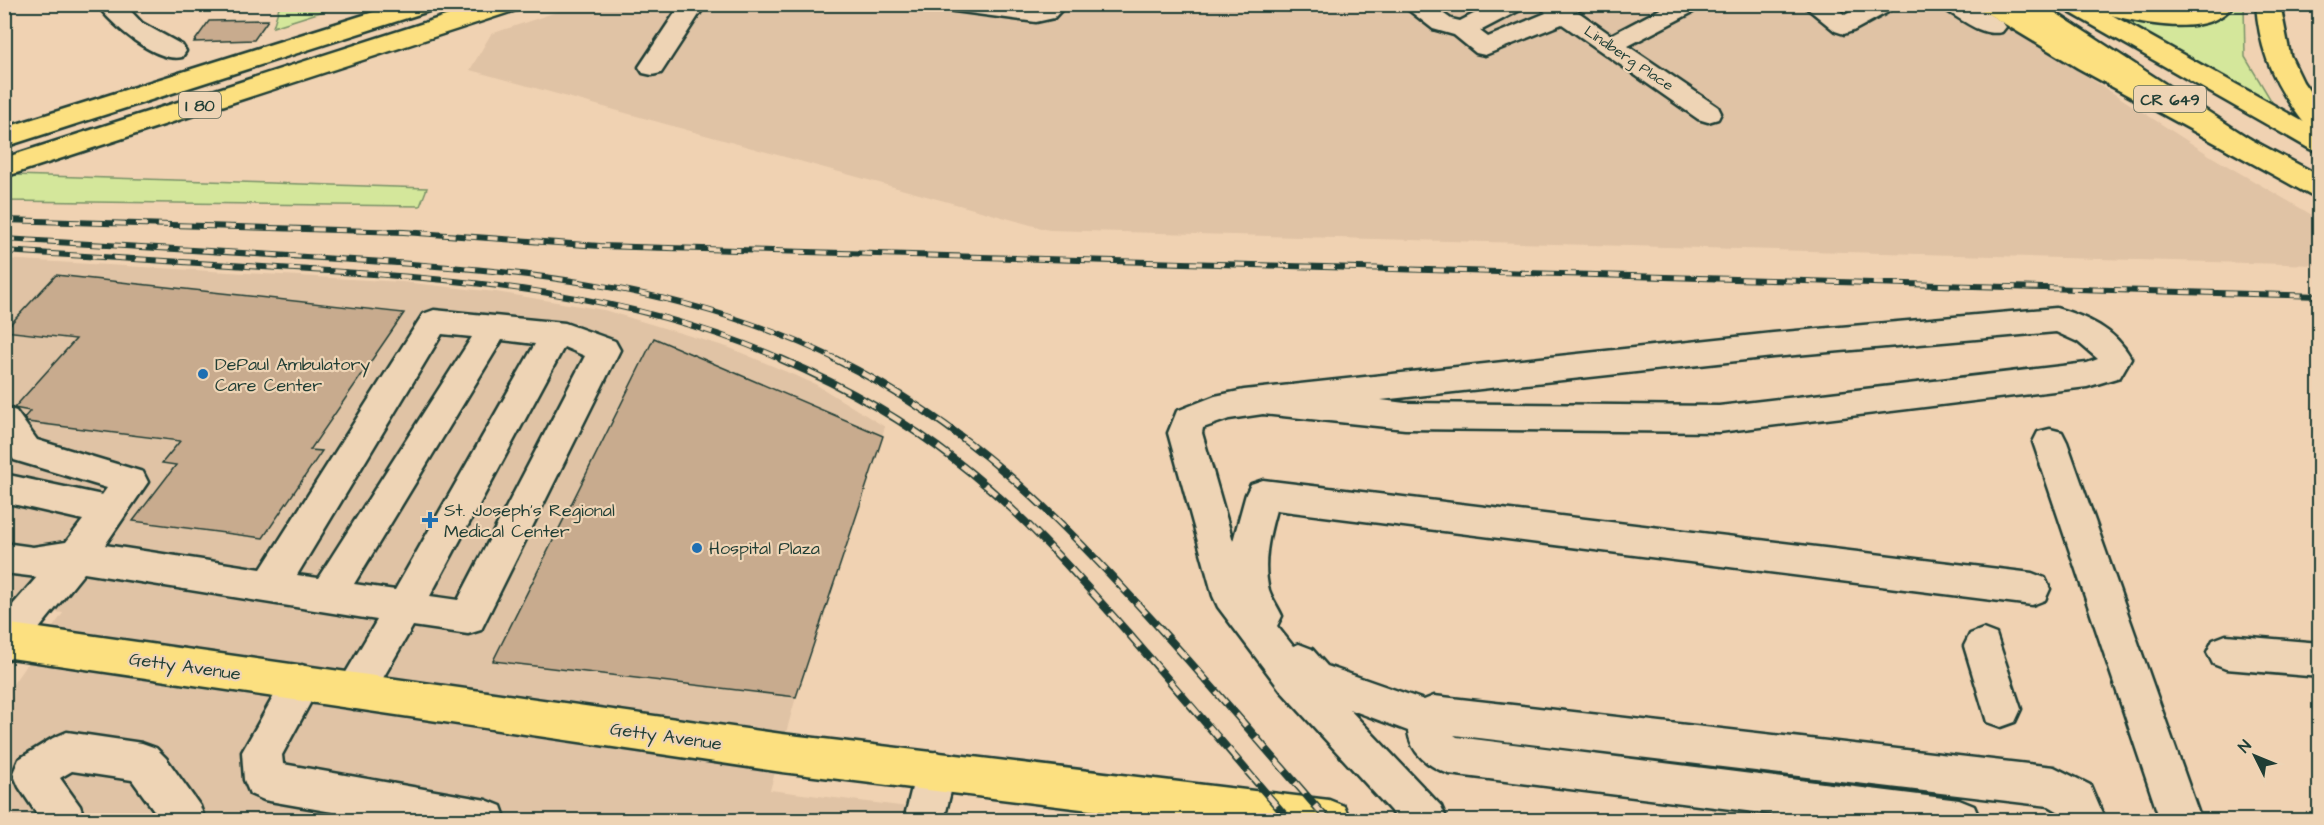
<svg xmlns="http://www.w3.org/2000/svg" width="2324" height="825" font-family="'Architects Daughter',sans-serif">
<rect width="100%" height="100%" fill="#f0d2b2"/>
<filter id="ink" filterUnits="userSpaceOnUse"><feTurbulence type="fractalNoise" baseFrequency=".0167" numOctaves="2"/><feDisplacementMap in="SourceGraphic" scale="12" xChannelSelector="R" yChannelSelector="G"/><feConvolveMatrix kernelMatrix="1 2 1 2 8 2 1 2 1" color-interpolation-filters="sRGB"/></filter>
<g filter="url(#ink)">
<g fill="#e0c3a5">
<path d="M 580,4 L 1976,5 L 2214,158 L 2319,219 L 2319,265 L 1049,230 L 470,70 L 491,34 Z"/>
<path d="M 4,259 L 402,282 L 496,292 L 604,310 L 730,348 L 815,384 L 885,427 L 796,697 L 770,790 L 1014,820 L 5,820 L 5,695 L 63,613 L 5,605 Z"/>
</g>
<g fill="#d4e79b" stroke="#7a9268" stroke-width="1.5">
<path d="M 280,4 L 343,4 L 343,5 L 273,27 Z"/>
<path d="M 2230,5 L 2244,5 L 2245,57 L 2278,112 L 2094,10 L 2192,23 Z"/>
<path d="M 14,175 L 427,188 L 420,206 L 5,201 L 5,178 Z"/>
</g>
<g fill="#c8ab8e" stroke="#1f3d34" stroke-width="1.5">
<path d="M 268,20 L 254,40 L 194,42 L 209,21 Z"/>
<path d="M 56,275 L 404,313 L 310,450 L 322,451 L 263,538 L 133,521 L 176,465 L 162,463 L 180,441 L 27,422 L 24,418 L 30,411 L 14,408 L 76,339 L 4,331 Z"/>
<path d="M 654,338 L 883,436 L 796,697 L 493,661 Z"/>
</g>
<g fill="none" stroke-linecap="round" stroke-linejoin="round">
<defs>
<g id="minor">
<path d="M 97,4 L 124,4 L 142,23 L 182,45 L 186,51 L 182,57 C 156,63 111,25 97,4 Z"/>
<path d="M 681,4 L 706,4 L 661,73 L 652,75 L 643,73 L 639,67 Z"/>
<path d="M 942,4 L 1013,4 L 1036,8 L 1040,4 L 1067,4 L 1054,18 L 1036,22 L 954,11 L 945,9 Z"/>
<path d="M 1401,4 L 1430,4 L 1451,19 L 1460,21 L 1493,4 L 1525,4 L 1522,9 L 1480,31 L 1488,37 L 1546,13 L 1538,4 L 1567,4 L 1611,35 L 1670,4 L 1695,4 L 1696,7 L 1693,12 L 1628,46 L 1718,107 L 1721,113 L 1718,119 L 1708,122 L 1698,119 L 1562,24 L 1485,55 L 1476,53 L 1454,35 L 1433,29 Z"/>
<path d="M 1802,4 L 1831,4 L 1845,15 L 1865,4 L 1891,4 L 1891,7 L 1888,12 L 1853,31 L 1844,34 L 1835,31 Z"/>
<path d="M 1941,4 L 1972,4 L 2002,22 L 2006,27 L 2002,32 C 1982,37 1961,19 1944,9 Z"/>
<path d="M 2056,308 C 2087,317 2115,329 2131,358 L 2120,377 L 2087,387 L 1719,432 L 1405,429 L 1263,414 L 1229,419 L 1203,428 L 1202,433 L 1233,541 L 1246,494 L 1251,484 L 1263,480 L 2032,573 L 2045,578 L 2050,589 L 2045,600 L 2032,605 L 1276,510 C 1269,535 1262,564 1269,590 C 1272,599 1278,607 1282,616 L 1277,626 L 1293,646 L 1299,644 L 1312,649 L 1327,666 L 1424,700 L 1434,696 L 2054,767 L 2090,785 L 2105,820 L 2065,820 L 2061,813 L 2049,806 L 1454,735 L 1457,737 L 1959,800 L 1974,806 L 1980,820 L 1819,820 L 1449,774 C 1428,766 1411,754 1408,731 L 1349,709 L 1441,806 L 1447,820 L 1399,820 L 1281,691 L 1218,607 L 1213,596 L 1168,433 L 1177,411 L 1215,396 L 1244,390 L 1773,333 ZM 2056,332 L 2078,342 L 2098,359 L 2087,363 L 1719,406 L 1405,403 L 1381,400 L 1773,357 Z"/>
<path d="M 434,310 L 565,323 L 615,341 L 620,350 L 481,630 L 468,634 L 413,626 L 368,704 L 354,709 L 340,704 L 335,691 L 377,620 L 84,573 L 17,656 L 4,661 L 4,615 L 37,577 L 4,573 L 4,543 L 33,547 L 66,542 L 83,520 L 4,502 L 4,474 L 102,495 L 107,488 L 14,460 L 4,446 L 4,407 L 16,411 L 37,440 L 143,472 L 148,482 L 105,545 L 261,569 L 423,314 ZM 442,334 L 472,337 L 318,578 L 297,575 ZM 502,340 L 535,344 L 395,590 L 354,584 ZM 564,347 L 585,356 L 458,600 L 430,596 Z"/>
<path d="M 2050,429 L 2062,432 L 2067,442 L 2201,820 L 2160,820 L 2033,442 L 2038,432 Z"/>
<path d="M 1983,629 L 1996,634 L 2021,709 L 2015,722 L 2001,727 L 1987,722 L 1964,646 L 1970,634 Z"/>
<path d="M 2226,635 L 2320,643 L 2320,677 L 2226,669 L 2213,664 L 2207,652 L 2213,640 Z"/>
<path d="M 302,665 L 316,671 L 321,683 L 282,755 L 283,764 L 486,800 L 501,806 L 506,820 L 378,820 L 264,800 L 250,794 L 244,780 L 242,752 L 288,671 Z"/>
<path d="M 67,732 L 142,743 L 156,748 L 166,758 L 200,806 L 205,820 L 161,820 L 132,780 L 72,771 L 60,778 L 80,806 L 85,820 L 41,820 L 19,787 L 13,773 L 19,759 L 53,738 Z"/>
<path d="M 936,752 L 950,757 L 956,771 L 944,820 L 904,820 L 916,771 L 922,757 Z"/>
</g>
<g id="major">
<path d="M 2012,4 L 2042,4 L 2250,139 L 2320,176 L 2320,198 L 2310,195 L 2230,151 L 2015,9 Z"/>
<path d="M 2061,4 L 2092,4 L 2320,131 L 2320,152 L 2310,149 L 2064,9 Z"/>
<path d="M 4,623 L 782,734 L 1329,800 L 1344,806 L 1350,820 L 1170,820 L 782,772 L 4,657 Z"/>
</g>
<g id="highway">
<path d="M 399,4 L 438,4 L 435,9 L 4,147 L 4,128 Z"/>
<path d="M 483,4 L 522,4 L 519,9 L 4,177 L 4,158 Z"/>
<path d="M 1977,4 L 2008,4 L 2096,56 L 2250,139 L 2254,145 L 2250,151 L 2240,154 L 2230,151 L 2078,68 L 1980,9 Z"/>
<path d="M 2087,4 L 2128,4 L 2180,11 L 2193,10 L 2205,4 L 2234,4 C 2207,43 2127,20 2090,9 Z"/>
<path d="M 2256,4 L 2280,4 L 2290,55 L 2303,82 L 2320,106 L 2320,133 C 2307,129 2301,119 2293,108 C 2270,76 2259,44 2256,4 Z"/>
</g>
</defs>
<use href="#minor" stroke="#1f3d34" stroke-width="5"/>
<use href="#major" stroke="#1f3d34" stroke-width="5"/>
<use href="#highway" stroke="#1f3d34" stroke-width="5"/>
<use href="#minor" fill="#eed4b5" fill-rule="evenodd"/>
<use href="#major" fill="#fce080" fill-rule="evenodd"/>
<use href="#highway" fill="#fce080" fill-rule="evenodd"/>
<defs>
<g id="rail-far1">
<path d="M 4,220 L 404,232 L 600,246 L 2320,296"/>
<path d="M 4,239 C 120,246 237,252 353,260 C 522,271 683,284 838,360"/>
<path d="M 4,251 C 101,257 198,263 295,269 C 462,279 629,291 784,360"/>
</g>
<g id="rail">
<path d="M 781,359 C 843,386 903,419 956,461 C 1021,511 1075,573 1129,634 C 1183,696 1236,758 1289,820"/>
<path d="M 835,359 C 969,425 1055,513 1154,622 C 1213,687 1270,754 1328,820"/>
</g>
</defs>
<use href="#rail-far1" stroke="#1f3d34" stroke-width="6"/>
<use href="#rail" stroke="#1f3d34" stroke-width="8"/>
<use href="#rail-far1" stroke="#eed4b5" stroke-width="4" stroke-dasharray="11" stroke-linecap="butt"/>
<use href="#rail" stroke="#eed4b5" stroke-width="5" stroke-dasharray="15" stroke-linecap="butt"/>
</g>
</g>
<g fill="#1f6fb2" stroke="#eed4b5" stroke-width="2">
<circle cx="203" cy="374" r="6"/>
<path d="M427 511h6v6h6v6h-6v6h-6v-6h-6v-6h6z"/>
<circle cx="697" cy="548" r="6"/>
</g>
<g text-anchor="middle" stroke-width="4.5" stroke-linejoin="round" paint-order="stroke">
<g font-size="15" fill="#1f3d34" stroke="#eed4b5">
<text transform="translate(1629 58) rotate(34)" y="5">Lindberg Place</text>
</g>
<g fill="#eed4b5" stroke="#5d6a5b" stroke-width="1.5">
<rect x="2134" y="86" width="72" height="26" rx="4.5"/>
<rect x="179" y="92" width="42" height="26" rx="4.5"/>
</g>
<g font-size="16" font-weight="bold" fill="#1f3d34">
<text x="2170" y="105">CR 649</text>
<text x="200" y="111">I 80</text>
</g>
<g font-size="18" fill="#1f3d34" stroke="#eed4b5" text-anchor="start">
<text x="215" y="370">DePaul Ambulatory<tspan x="215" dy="21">Care Center</tspan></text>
<text x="444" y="516">St. Joseph’s Regional<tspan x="444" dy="21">Medical Center</tspan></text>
<text x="709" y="554">Hospital Plaza</text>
</g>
<g font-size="18" fill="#1f3d34" stroke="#eed4b5">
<text transform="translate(185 666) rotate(8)" y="6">Getty Avenue</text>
<text transform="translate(666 736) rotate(8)" y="6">Getty Avenue</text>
</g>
</g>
<rect width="2324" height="825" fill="none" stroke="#eed4b5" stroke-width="24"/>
<rect x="12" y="12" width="2300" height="801" fill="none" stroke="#1f3d34" stroke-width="2" filter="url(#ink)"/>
<g transform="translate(2255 756) rotate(313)" stroke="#eed4b5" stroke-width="4.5" paint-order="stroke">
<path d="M0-4.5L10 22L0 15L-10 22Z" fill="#1f3d34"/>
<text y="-9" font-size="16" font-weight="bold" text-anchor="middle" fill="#1f3d34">N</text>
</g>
</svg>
